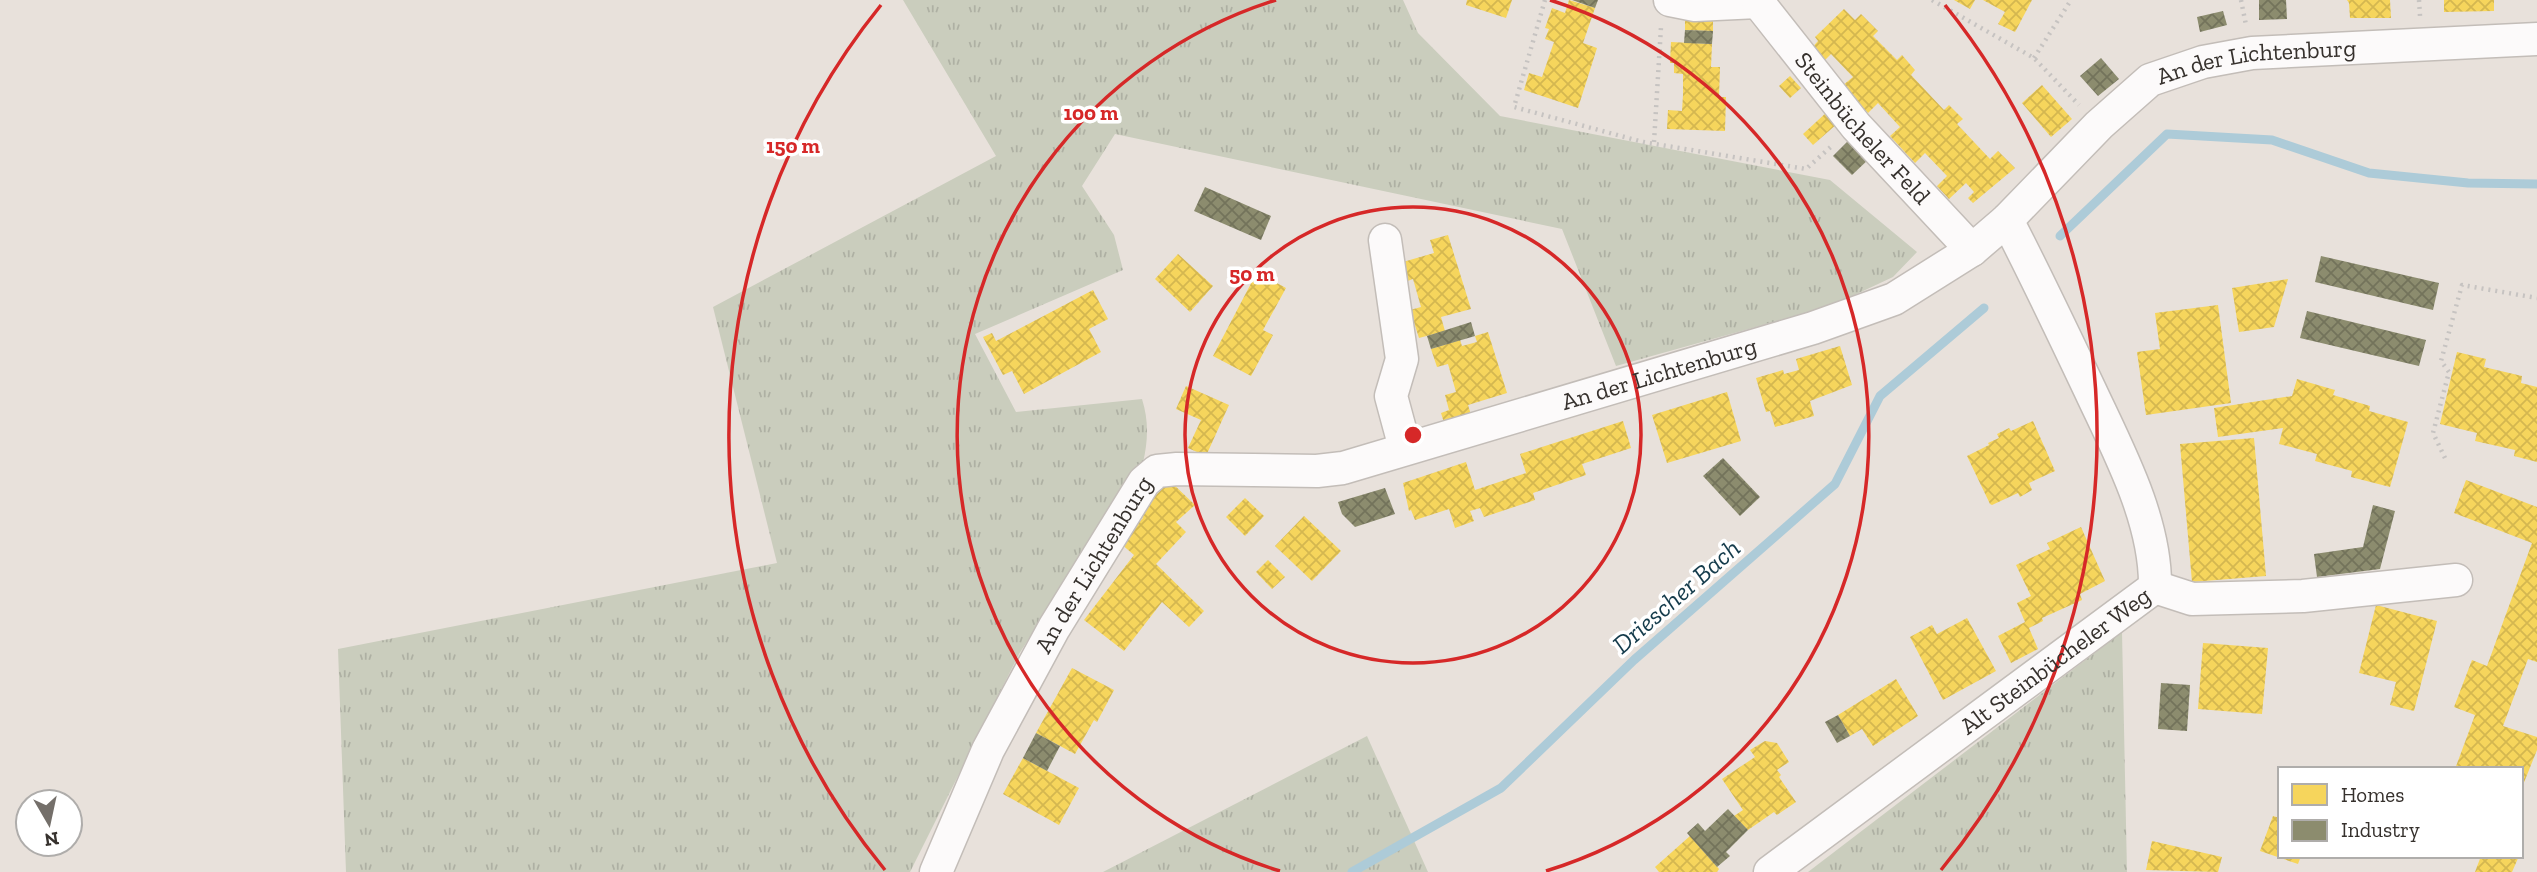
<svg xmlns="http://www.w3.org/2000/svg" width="2537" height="872" font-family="'Zilla Slab',serif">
<defs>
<pattern id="grass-tufts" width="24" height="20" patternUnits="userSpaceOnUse" patternTransform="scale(1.75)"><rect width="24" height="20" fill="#cacdbd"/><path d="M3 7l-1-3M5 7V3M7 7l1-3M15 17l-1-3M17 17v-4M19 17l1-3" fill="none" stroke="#aeb0a3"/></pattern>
<pattern id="homes-cross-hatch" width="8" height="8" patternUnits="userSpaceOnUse" patternTransform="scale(1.75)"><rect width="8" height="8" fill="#f6d55c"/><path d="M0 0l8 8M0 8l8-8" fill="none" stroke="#d4b750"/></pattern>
<pattern id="industry-cross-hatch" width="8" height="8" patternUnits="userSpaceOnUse" patternTransform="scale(1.75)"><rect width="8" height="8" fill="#8c8c6e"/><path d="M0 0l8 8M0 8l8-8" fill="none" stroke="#73735b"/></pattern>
</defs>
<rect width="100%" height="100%" fill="#e8e1db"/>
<g fill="url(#grass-tufts)">
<path d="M 903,0 L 1403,0 L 1418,33 L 1500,116 L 1830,180 L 1917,252 L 1893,277 L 1831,306 L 1616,366 L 1562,229 L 1115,134 L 1082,186 L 1114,235 L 1123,270 L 975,334 L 1016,412 L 1142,399 C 1149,421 1148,441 1143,463 L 1019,654 L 910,872 L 346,872 L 338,649 L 777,563 L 713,307 L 996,156 Z"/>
<path d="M 2122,632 L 2127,872 L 1808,872 Z"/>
<path d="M 1367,736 L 1428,872 L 1103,872 Z"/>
</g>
<g fill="url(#homes-cross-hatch)">
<path d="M 1467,0 L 1512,0 L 1506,18 L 1466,5 Z"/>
<path d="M 1569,0 L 1595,8 L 1583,43 L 1597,48 L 1578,108 L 1524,90 L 1529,73 L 1542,77 L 1554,42 L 1545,39 L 1549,29 L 1545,28 L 1552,8 L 1565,13 Z"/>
<path d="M 1954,0 L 1975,0 L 1970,9 Z"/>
<path d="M 1983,0 L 2032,0 L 2015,32 L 1998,24 L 2005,12 Z"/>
<path d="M 2347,0 L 2390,0 L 2391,18 L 2350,18 L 2349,3 Z"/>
<path d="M 2444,0 L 2494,0 L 2494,11 L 2444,12 Z"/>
<path d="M 1844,9 L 1855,20 L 1861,14 L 1878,31 L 1873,36 L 1897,60 L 1902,55 L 1915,70 L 1911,75 L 1944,110 L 1949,105 L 1963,119 L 1957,124 L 1990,159 L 1998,151 L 2015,168 L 1973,203 L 1968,198 L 1974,192 L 1966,183 L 1949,199 L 1937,186 L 1947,176 L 1925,153 L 1915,163 L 1902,149 L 1890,136 L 1900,127 L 1878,103 L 1868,113 L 1842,86 L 1853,77 L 1831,54 L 1821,64 L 1809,51 L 1818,41 L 1815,37 Z"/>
<path d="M 1685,16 L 1713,16 L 1713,31 L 1685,30 Z"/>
<path d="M 1671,42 L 1712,44 L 1711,67 L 1720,67 L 1719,97 L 1726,97 L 1725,131 L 1667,129 L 1668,110 L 1682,111 L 1683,95 L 1683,74 L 1674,73 L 1674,63 L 1670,63 Z"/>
<path d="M 1790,76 L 1801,88 L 1790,98 L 1779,86 Z"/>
<path d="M 2042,85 L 2072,119 L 2051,137 L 2022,103 Z"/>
<path d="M 1828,111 L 1838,123 L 1813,145 L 1803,134 Z"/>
<path d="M 1448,235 L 1471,309 L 1441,317 L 1445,331 L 1419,338 L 1410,310 L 1421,307 L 1413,279 L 1402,283 L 1396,264 L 1434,253 L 1430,240 Z"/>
<path d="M 1178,254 L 1213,286 L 1190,312 L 1155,279 Z"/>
<path d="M 1257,272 L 1286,288 L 1263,330 L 1273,335 L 1251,376 L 1213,356 Z"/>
<path d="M 2288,279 L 2274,327 L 2239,332 L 2232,288 Z"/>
<path d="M 1093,290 L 1108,319 L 1089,329 L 1101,352 L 1024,394 L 1012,371 L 1003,375 L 983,337 L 992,333 L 996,341 Z"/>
<path d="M 2218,305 L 2231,403 L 2146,415 L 2137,352 L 2160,349 L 2155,313 Z"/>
<path d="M 1488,332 L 1507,393 L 1468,405 L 1472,418 L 1445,426 L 1441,413 L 1449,410 L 1445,395 L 1456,392 L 1448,364 L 1437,367 L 1431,349 L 1460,340 L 1462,346 L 1477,342 L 1475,336 Z"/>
<path d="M 1840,346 L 1852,385 L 1810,401 L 1814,416 L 1775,427 L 1770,411 L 1766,412 L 1756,378 L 1783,370 L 1784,374 L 1799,370 L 1796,359 Z"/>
<path d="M 2457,352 L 2486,359 L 2484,367 L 2522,376 L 2521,383 L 2537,387 L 2537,462 L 2514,456 L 2515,450 L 2475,441 L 2477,433 L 2440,424 Z"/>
<path d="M 2297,379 L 2335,390 L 2333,395 L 2370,406 L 2369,411 L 2408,422 L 2390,487 L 2351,477 L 2352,471 L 2315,461 L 2317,454 L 2279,444 L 2283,428 L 2218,437 L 2214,408 L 2292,396 Z"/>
<path d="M 1186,386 L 1229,405 L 1206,456 L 1188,448 L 1201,420 L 1176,409 Z"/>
<path d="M 1727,392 L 1741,441 L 1667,463 L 1652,415 Z"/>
<path d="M 1623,421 L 1631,448 L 1582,464 L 1586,475 L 1533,493 L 1535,500 L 1484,517 L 1480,508 L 1470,511 L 1474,521 L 1455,528 L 1449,509 L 1415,520 L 1411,510 L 1409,511 L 1403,483 L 1466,462 L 1475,490 L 1526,473 L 1520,454 Z"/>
<path d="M 2033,421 L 2055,471 L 2029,483 L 2032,490 L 2020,497 L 2018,493 L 1992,505 L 1990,504 L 1967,456 L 1989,445 L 1988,443 L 1999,438 L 1997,434 L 2009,428 L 2011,431 Z"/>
<path d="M 2254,438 L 2266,576 L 2192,582 L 2180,444 Z"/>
<path d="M 2466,480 L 2537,507 L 2537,662 L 2528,659 L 2503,726 L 2537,737 L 2537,750 L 2521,790 L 2521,769 L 2455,769 L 2475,715 L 2454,707 L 2472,660 L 2487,666 L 2532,543 L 2454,513 Z"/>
<path d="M 1170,481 L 1195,505 L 1176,522 L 1186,532 L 1156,564 L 1204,611 L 1189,627 L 1162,602 L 1124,651 L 1084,620 L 1134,555 L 1120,543 L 1143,518 L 1138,513 Z"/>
<path d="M 1245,498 L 1264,516 L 1245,536 L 1226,517 Z"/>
<path d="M 1304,516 L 1341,551 L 1312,581 L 1275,546 Z"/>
<path d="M 2081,527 L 2105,581 L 2080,594 L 2082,600 L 2042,618 L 2043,621 L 2029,628 L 2038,649 L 2011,663 L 1998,636 L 2025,622 L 2017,603 L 2031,596 L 2016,565 L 2050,549 L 2047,543 Z"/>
<path d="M 1268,560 L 1285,577 L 1272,589 L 1256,572 Z"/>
<path d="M 2376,605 L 2437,621 L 2414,711 L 2390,705 L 2396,682 L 2359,673 Z"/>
<path d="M 1967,618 L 1996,671 L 1943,700 L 1910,637 L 1932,625 L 1937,634 Z"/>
<path d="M 2203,643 L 2268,648 L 2262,714 L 2198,709 Z"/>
<path d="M 1072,668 L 1114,690 L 1097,722 L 1094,720 L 1075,754 L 1036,733 Z"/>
<path d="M 1896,679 L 1918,716 L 1873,746 L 1862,729 L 1850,736 L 1838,715 Z"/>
<path d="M 1765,741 L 1777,743 L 1789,762 L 1777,770 L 1781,775 L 1779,777 L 1796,802 L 1777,815 L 1774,812 L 1748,830 L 1734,816 L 1743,810 L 1722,779 L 1755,757 L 1750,750 Z"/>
<path d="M 1023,758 L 1079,788 L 1059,825 L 1003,794 Z"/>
<path d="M 2273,816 L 2280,818 L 2280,856 L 2301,856 L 2298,864 L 2260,851 Z"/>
<path d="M 1690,836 L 1719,869 L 1717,872 L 1659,872 L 1655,867 Z"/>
<path d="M 2152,841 L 2222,857 L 2218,872 L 2146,870 Z"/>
<path d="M 2481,856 L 2519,856 L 2512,872 L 2475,872 Z"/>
</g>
<g fill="url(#industry-cross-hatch)">
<path d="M 1572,0 L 1598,0 L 1595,8 Z"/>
<path d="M 2259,0 L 2286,0 L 2287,19 L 2259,20 Z"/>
<path d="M 2223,11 L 2227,25 L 2200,32 L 2197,17 Z"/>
<path d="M 1685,30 L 1713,31 L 1712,44 L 1684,43 Z"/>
<path d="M 2101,58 L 2119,79 L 2098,96 L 2080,76 Z"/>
<path d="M 1852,137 L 1871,157 L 1852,175 L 1833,156 Z"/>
<path d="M 1205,187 L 1271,216 L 1261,240 L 1194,211 Z"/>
<path d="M 2321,256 L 2439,283 L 2433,310 L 2315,282 Z"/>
<path d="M 2307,311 L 2426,340 L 2419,366 L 2300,338 Z"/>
<path d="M 1471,322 L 1475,336 L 1431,349 L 1427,336 Z"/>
<path d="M 1723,458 L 1760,497 L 1740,516 L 1703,476 Z"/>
<path d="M 1385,488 L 1395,514 L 1355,527 L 1342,514 L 1338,502 Z"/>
<path d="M 2373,505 L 2395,511 L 2380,569 L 2317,577 L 2314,554 L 2363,547 Z"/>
<path d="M 2161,683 L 2190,685 L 2187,731 L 2158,729 Z"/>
<path d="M 1838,715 L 1850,736 L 1837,743 L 1825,722 Z"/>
<path d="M 1036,733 L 1060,746 L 1047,771 L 1023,758 Z"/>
<path d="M 1728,809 L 1748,830 L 1726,852 L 1730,856 L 1717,867 L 1687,833 L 1698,823 L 1705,831 Z"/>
</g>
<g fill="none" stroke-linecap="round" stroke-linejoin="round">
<g stroke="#adcbd8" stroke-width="9">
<path d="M 2060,236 L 2167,134 L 2272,140 L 2369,173 L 2468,183 L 2537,184"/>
<path d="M 1352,872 L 1501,788 L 1634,660 L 1835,484 L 1880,396 L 1984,308"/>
</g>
<defs>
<g id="minor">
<path d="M 1670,0 L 1695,5 L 1758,2 L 1761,0"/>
<path id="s1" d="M 1758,2 L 1856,126 L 1972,250"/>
<path d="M 1385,240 L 1402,359 L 1391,396 L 1405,448"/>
<path d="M 2155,587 L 2192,599 L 2303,596 L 2456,580"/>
<path id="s2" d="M 936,872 L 988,750 L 1054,628 L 1144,482 L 1157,471 L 1177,469 L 1317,471 L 1343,468 L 1813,328 L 1894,299 L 1972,250 L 2007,220 L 2099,125 L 2150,80 L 2203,62 L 2252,53 L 2537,39"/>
<path id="s3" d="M 1770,872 L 2155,587 C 2156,520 2118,450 2090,390 C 2063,333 2036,276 2007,220"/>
</g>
</defs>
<use href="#minor" stroke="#c3bdb8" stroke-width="35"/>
<g stroke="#c6c3c1" stroke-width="4.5" stroke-dasharray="2 5" stroke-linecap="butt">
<path d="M 1545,0 L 1514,107 L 1643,142 L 1806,169 L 1834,144"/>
<path d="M 1932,0 L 2034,58 L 2079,105"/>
<path d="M 2241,0 L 2246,25"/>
<path d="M 2419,0 L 2420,16"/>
<path d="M 2034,58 L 2071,0"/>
<path d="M 1654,142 L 1661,27"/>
<path d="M 2445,458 L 2433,433 L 2449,372 L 2441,361 L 2462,285 L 2537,298"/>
</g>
<use href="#minor" stroke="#fcfafa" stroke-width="32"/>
</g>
<g fill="none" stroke="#d62828" stroke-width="3.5">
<circle cx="1413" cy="435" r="228"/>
<path d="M1280 871A456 456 0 0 1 1276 0M1550 0A456 456 0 0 1 1546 871"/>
<path d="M885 870A684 684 0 0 1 881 5M1945 5A684 684 0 0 1 1941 870"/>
</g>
<g text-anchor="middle" stroke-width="7" stroke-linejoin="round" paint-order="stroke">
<g font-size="24" fill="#36312d" stroke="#fff">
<text dy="8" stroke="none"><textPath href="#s2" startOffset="1670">An der Lichtenburg</textPath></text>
<text dy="8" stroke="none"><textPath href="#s1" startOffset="164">Steinbücheler Feld</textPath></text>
<text dy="8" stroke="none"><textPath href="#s2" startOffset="976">An der Lichtenburg</textPath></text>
<text dy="8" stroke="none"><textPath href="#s2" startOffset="346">An der Lichtenburg</textPath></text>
<text dy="8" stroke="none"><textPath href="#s3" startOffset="355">Alt Steinbücheler Weg</textPath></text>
</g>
<g font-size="26" font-style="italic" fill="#143b4b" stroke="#fff">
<text transform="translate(1676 596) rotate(-41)" y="9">Driescher Bach</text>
</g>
</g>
<circle cx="1413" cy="435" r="10" fill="#d62828" stroke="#fff" stroke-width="3.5"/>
<g font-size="21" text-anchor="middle" font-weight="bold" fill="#d62828" stroke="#fff" stroke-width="7" stroke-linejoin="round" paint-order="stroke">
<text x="1091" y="120">100 m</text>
<text x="793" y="153">150 m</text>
<text x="1252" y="281">50 m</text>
</g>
<rect x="2278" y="767" width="245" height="91" fill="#ffffff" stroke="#afadab" stroke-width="2"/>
<rect x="2292" y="784" width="35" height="21" fill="#f6d55c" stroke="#afadab" stroke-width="2"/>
<text x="2341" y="802" font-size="21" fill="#36312d">Homes</text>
<rect x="2292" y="820" width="35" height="21" fill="#8c8c6e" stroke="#afadab" stroke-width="2"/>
<text x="2341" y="837" font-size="21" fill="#36312d">Industry</text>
<g transform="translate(49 823) rotate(171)"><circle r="33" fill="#ffffff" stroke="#afadab" stroke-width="2"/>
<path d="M0-5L12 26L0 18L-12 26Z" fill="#746f6a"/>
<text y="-10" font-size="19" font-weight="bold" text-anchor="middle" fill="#36312d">N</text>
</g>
</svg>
